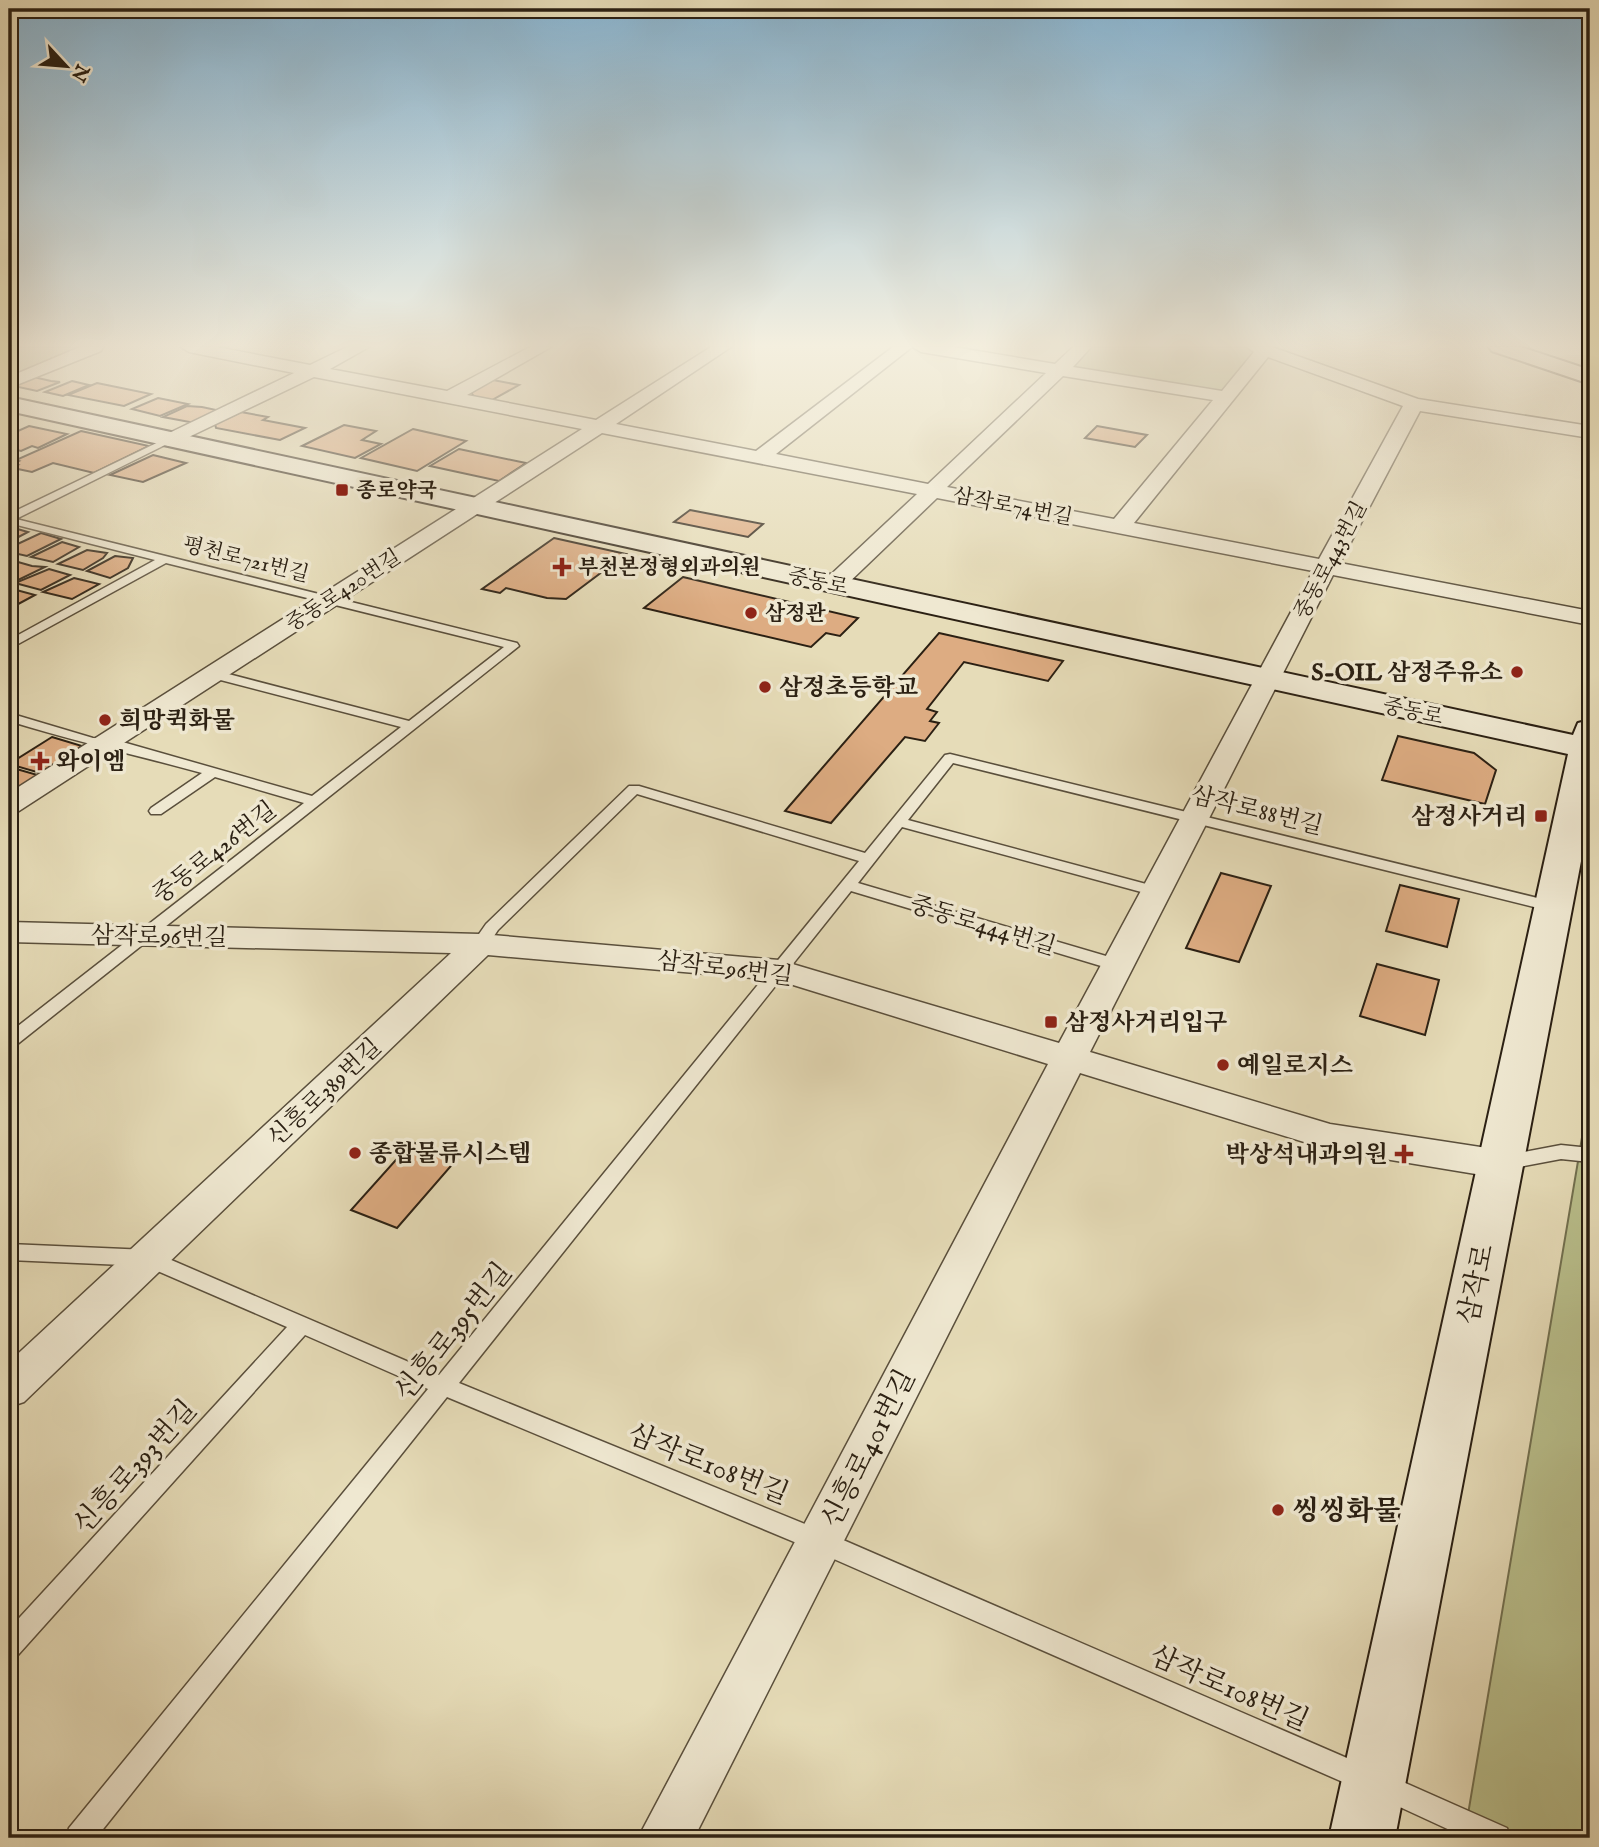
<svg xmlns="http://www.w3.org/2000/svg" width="1599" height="1847" font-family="'IM FELL English','Noto Serif KR',serif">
<rect width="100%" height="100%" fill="#e6dcb8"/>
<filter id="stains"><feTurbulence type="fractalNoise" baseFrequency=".00286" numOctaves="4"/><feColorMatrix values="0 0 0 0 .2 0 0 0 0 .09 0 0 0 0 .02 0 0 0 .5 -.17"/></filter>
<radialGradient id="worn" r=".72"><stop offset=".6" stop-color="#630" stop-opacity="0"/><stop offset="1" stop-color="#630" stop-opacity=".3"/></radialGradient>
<g fill="#b9bf8c" stroke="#727050" stroke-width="2">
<path d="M 9,347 L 95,347 L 9,383 Z"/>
<path d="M 1083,347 L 1255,347 L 1264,351 L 1226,397 L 1059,369 Z"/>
<path d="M 1590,1090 L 1590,1838 L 1464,1838 Z"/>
</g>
<g fill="#ddac82" stroke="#2b2013" stroke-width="2">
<path d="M 29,376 L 51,381 L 60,382 L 37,391 L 9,385 Z"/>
<path d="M 493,380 L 519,385 L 492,400 L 474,397 L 471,392 Z"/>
<path d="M 72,381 L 89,385 L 63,396 L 45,392 Z"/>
<path d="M 97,383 L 151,394 L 124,406 L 68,395 Z"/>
<path d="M 158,398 L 188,404 L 160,416 L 132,409 Z"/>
<path d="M 187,406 L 202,407 L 221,411 L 195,423 L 163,417 Z"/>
<path d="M 241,412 L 268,417 L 263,420 L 305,428 L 280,440 L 216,428 L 215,424 Z"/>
<path d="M 344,425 L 376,431 L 362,440 L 381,444 L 355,458 L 302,446 Z"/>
<path d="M 29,426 L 67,434 L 38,448 L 32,446 L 21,451 L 9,448 L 9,435 Z"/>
<path d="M 1097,426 L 1147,435 L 1135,447 L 1085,438 Z"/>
<path d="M 413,429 L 466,441 L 417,471 L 361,458 Z"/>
<path d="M 81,431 L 149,446 L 94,473 L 53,463 L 32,472 L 13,468 L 18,465 L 13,464 L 19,461 L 16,460 Z"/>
<path d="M 459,449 L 526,463 L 499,481 L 430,466 Z"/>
<path d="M 153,455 L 186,463 L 143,482 L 110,475 Z"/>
<path d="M 690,510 L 763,524 L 748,537 L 674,522 Z"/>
<path d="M 14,528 L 28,532 L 9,542 L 9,529 Z"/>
<path d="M 41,533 L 61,539 L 27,556 L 9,552 L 9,548 Z"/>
<path d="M 554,538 L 626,554 L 566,599 L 547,598 L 506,588 L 500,593 L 482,589 Z"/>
<path d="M 62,542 L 79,547 L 53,562 L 31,557 Z"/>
<path d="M 87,550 L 107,553 L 103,558 L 83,570 L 58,564 Z"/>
<path d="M 115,556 L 133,558 L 128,568 L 110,578 L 87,571 Z"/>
<path d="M 18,562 L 32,566 L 45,567 L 12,583 L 9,582 L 9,566 Z"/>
<path d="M 49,569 L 70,575 L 41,590 L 15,583 Z"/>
<path d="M 683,577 L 858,618 L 840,636 L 826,633 L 811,647 L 644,608 Z"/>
<path d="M 74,578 L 99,584 L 72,599 L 43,592 Z"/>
<path d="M 9,588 L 35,595 L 9,609 Z"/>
<path d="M 939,633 L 1063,661 L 1048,681 L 964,662 L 927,709 L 937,712 L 930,721 L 939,723 L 925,741 L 905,737 L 831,823 L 785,811 Z"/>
<path d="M 1398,736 L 1474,753 L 1496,770 L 1485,804 L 1382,780 Z"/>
<path d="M 52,737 L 82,746 L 40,773 L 9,764 Z"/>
<path d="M 13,768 L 41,776 L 9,796 L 9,771 Z"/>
<path d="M 1221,873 L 1271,886 L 1239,962 L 1186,948 Z"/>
<path d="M 1400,885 L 1459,899 L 1447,947 L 1386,931 Z"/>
<path d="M 1377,964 L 1439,980 L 1425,1035 L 1360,1016 Z"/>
<path d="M 412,1142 L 457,1159 L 397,1228 L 351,1210 Z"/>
</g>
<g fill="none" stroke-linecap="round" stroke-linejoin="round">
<defs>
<g id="lane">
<path d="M 167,438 L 175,440 L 16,519 L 517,643 L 519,646 L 15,1046 L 9,1048 L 9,1033 L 304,803 L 215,777 L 161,814 L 151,814 L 149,811 L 151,808 L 202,773 C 137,755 73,741 9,721 L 9,713 L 93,738 L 112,739 L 312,796 L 401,727 L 209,677 L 209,671 L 217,671 L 409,721 L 504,647 L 166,563 L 9,649 L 9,640 L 155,560 L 9,523 L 9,514 Z"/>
<path d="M 950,754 L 1554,902 L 1562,907 L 1554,912 L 953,763 L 908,820 L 1161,888 L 1164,891 L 1156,896 L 902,827 L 858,883 L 1123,961 L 1125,965 L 1123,969 L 1111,969 L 851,891 L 459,1383 L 827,1533 L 1370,1768 L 1374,1777 L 1370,1786 L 1361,1790 L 1352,1786 L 811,1549 L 447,1397 L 96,1838 L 66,1838 L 69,1828 L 428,1389 L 305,1335 L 18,1655 L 9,1659 L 9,1629 L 287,1327 L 146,1266 L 9,1260 L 9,1244 L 148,1250 L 439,1375 L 859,861 L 637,794 L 498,930 L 486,948 L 474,948 L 472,944 L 486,924 L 629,786 L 639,786 L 865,853 L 945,755 Z"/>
<path d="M 1561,1145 L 1590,1148 L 1590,1162 L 1561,1159 L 1503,1170 L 1496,1168 L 1494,1163 L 1496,1158 L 1503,1156 Z"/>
<path d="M 1385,1774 L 1507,1828 L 1510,1838 L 1467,1838 L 1376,1796 L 1372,1787 L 1376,1778 Z"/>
</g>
<g id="street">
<path d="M 80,347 L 103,347 L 101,351 L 9,388 L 9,377 Z"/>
<path d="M 181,347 L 217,347 L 310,365 L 347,347 L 369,347 L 330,369 L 447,391 L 530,347 L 551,347 L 467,395 L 596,420 L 711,347 L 731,347 L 616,424 L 756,451 L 893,347 L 912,347 L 776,454 L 928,484 L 1046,373 L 921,352 L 913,347 L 954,347 L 1055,364 L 1073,347 L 1091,347 L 1073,367 L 1222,391 L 1254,352 L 1247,347 L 1272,347 L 1418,399 L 1590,426 L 1590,438 L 1420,411 L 1340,563 L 1590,611 L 1590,625 L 1333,575 L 1090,1052 L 1330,1124 L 1500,1150 L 1513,1154 L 1519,1164 L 1513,1174 L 1500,1178 L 1330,1150 L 1080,1073 L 694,1838 L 638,1838 L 1048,1064 L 777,980 L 488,955 L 24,1402 L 9,1407 L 9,1362 L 451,953 L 9,942 L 9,922 L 480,934 L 779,960 L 1059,1043 L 1313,571 L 937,498 L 841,590 L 825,590 L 821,585 L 825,580 L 917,494 L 602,433 L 19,811 L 9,814 L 9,793 L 582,429 L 314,377 L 170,446 L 163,444 L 160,440 L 163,436 L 294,373 L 189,352 ZM 1268,357 L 1403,406 L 1319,559 L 1134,523 ZM 1063,376 L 1213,400 L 1114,519 L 947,487 Z"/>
</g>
<g id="secondary">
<path d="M 1489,347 L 1521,347 L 1590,370 L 1590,384 L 1492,351 Z"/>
<path d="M 9,397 L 1573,735 L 1578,723 L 1590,720 L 1590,814 L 1395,1838 L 1329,1838 L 1568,754 L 9,411 Z"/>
</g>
</defs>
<use href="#lane" stroke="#5a4f3c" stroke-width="3"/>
<use href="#street" stroke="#5a4f3c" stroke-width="3"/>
<use href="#secondary" stroke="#2b2013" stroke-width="4"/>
<use href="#lane" fill="#efe8d1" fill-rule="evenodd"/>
<use href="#street" fill="#efe8d1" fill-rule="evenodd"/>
<use href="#secondary" fill="#efe8d1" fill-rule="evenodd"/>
</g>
<linearGradient id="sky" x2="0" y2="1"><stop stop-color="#88b6d4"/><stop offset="0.57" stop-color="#f4efdf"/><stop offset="1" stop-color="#f4efdf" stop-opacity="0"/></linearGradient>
<rect width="1599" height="606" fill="url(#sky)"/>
<g fill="#8f2418" stroke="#efe8d1" stroke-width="2.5">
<rect x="335" y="483" width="14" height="14" rx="3.5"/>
<path d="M558.5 556.5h7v7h7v7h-7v7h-7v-7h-7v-7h7z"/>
<circle cx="751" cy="613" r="7"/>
<circle cx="1517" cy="672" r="7"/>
<circle cx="765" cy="687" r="7"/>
<circle cx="105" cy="720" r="7"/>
<path d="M36.5 750.5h7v7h7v7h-7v7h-7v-7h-7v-7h7z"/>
<rect x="1534" y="809" width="14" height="14" rx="3.5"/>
<rect x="1044" y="1015" width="14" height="14" rx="3.5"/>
<circle cx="1223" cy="1065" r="7"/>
<circle cx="355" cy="1153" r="7"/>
<path d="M1400.5 1143.5h7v7h7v7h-7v7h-7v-7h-7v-7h7z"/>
<circle cx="1278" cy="1510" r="7"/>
</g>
<g text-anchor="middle" stroke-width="7" stroke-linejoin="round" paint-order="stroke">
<g font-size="21" font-weight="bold" fill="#2b2013" stroke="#efe8d1" text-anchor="start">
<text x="356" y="497">종로약국</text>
<text x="578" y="574">부천본정형외과의원</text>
<text x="765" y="620">삼정관</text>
</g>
<g font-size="21" fill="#2b2013" stroke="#efe8d1">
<text transform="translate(1013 506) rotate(11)" y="7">삼작로74번길</text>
<text transform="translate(246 559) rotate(14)" y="7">평천로721번길</text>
<text transform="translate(1330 560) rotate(-62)" y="7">중동로443번길</text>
<text transform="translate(818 581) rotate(12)" y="7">중동로</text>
<text transform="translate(343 590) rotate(-33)" y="7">중동로420번길</text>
<text transform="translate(1413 711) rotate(12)" y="7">중동로</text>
</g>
<g font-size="24" font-weight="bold" fill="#2b2013" stroke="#efe8d1" text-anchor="start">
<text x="1503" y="680" text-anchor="end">S-OIL 삼정주유소</text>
<text x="779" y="695">삼정초등학교</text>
<text x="119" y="728">희망퀵화물</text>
<text x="56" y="769">와이엠</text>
<text x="1527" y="824" text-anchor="end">삼정사거리</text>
<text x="1065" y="1030">삼정사거리입구</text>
<text x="1237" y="1073">예일로지스</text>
<text x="369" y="1161">종합물류시스템</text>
<text x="1388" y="1162" text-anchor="end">박상석내과의원</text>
</g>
<g font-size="24" fill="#2b2013" stroke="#efe8d1">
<text transform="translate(1257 810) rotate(14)" y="8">삼작로88번길</text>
<text transform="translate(214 852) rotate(-38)" y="8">중동로426번길</text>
<text transform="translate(983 925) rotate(17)" y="8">중동로444번길</text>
<text transform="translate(159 936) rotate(1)" y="8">삼작로96번길</text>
<text transform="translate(725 968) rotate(7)" y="8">삼작로96번길</text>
<text transform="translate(324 1092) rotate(-43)" y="8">신흥로389번길</text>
</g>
<g font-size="28" fill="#2b2013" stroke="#efe8d1">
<text transform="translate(1475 1284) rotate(-78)" y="10">삼작로</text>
<text transform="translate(452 1331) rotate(-51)" y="10">신흥로395번길</text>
<text transform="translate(867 1448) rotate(-63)" y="10">신흥로401번길</text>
<text transform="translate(709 1463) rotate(22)" y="10">삼작로108번길</text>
<text transform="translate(134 1466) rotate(-48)" y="10">신흥로393번길</text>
<text transform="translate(1230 1687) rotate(24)" y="10">삼작로108번길</text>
</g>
<g font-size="28" font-weight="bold" fill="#2b2013" stroke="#efe8d1" text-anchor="start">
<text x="1292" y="1520">씽씽화물</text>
</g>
</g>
<rect width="1599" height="1847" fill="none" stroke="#e6dcb8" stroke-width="35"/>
<rect x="10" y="10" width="1578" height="1826" fill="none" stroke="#2b2013" stroke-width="3.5"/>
<rect x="18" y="18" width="1564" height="1812" fill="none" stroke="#2b2013" stroke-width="2"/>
<g transform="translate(66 66) rotate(116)" stroke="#efe8d1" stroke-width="5" paint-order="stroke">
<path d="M0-5L12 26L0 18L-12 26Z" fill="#2b2013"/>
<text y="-10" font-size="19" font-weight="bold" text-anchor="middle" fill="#2b2013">N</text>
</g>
<rect width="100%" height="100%" filter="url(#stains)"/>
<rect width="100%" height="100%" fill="url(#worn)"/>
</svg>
